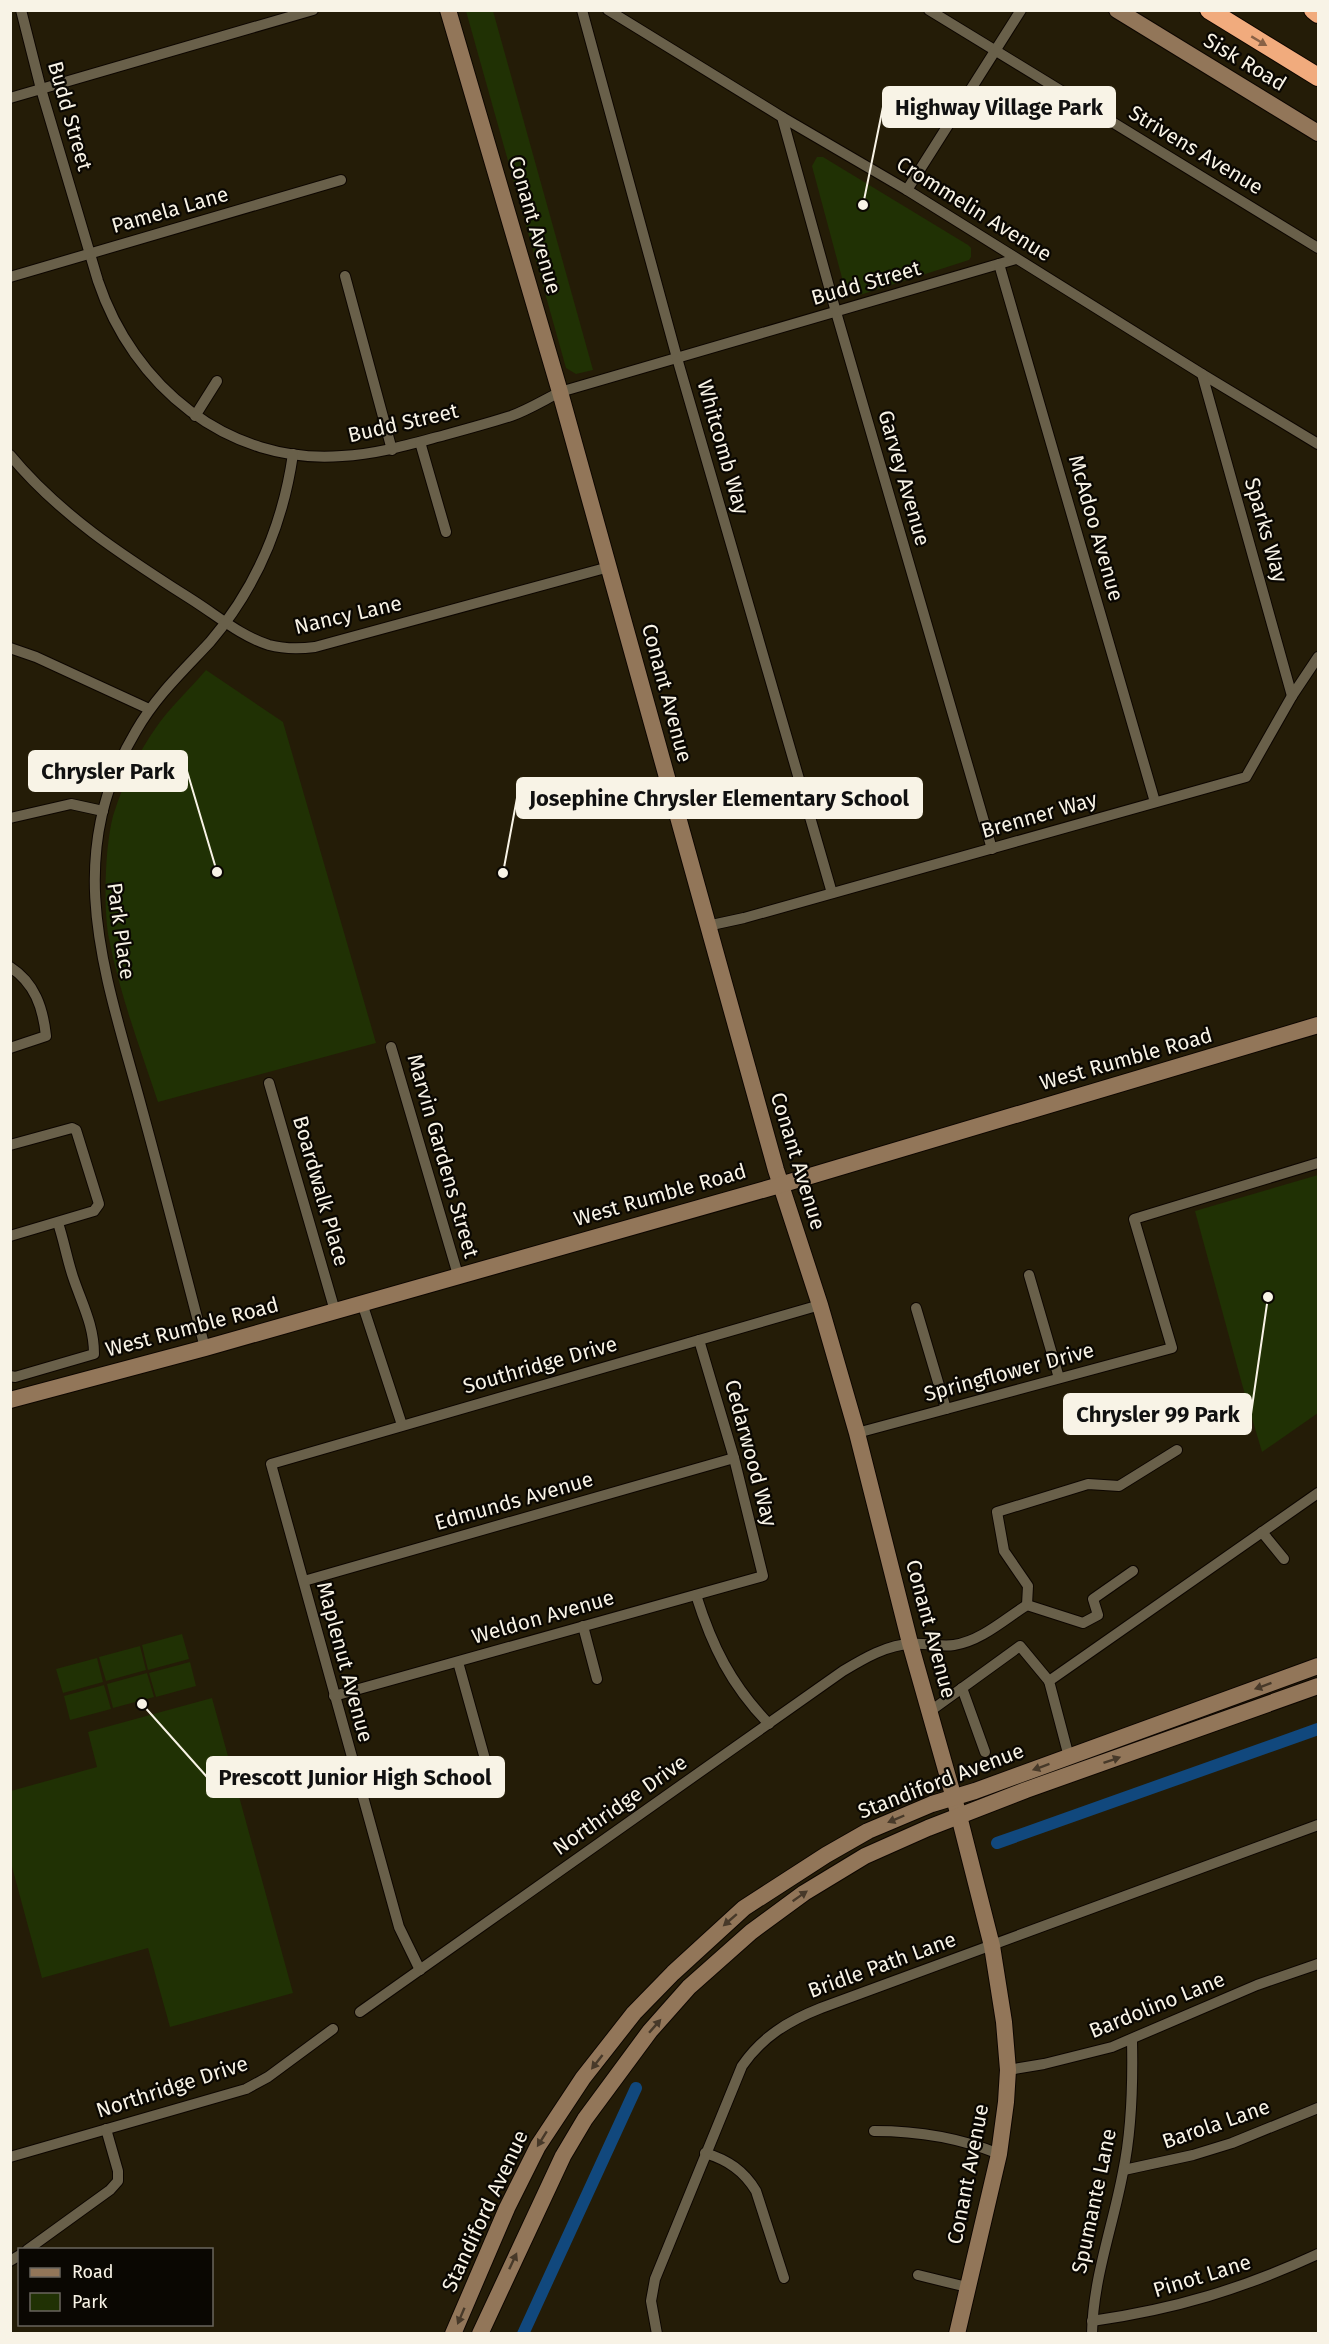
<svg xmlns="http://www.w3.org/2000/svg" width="1329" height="2344" font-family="'Fira Sans',sans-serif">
<rect width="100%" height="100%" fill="#241c07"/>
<g fill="#203104">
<path d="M 466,11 L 493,11 L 593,370 L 576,374 L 566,368 Z"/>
<path d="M 817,157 L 823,157 L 968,245 L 971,248 L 971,257 L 969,260 L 860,295 L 845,289 L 812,166 Z"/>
<path d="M 206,670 L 283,722 L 376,1043 L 158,1102 C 140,1048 120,995 109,939 C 103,909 105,846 113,816 C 122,786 137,755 155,729 C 169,708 189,690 206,670 Z"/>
<path d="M 1318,1175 L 1318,1413 L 1262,1452 L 1242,1384 L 1195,1211 Z"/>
<path d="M 182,1634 L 189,1659 L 148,1670 L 142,1645 Z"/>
<path d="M 140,1646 L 146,1670 L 106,1681 L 99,1657 Z"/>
<path d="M 97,1658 L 103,1682 L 63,1693 L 56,1669 Z"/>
<path d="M 190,1662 L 196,1686 L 156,1697 L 149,1673 Z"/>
<path d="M 147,1673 L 154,1697 L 113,1708 L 107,1684 Z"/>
<path d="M 104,1685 L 111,1709 L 70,1720 L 64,1696 Z"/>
<path d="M 212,1698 L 293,1993 L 170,2027 L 148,1948 L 42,1978 L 11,1863 L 11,1791 L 97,1767 L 88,1732 Z"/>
</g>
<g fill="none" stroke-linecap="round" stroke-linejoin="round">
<g stroke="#11487d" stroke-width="12">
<path d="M 997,1843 L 1318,1729"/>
<path d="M 523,2334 L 636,2088"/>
</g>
<defs>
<g id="street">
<path d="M 21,10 L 41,89 L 98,281 C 133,386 228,465 342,456 C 378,454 411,444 445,435 C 467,429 489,423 511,416 C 528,410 544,400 560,392 L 1016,259"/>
<path d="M 582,10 L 677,358 L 832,893"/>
<path d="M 608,10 L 782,117 L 907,190 L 1202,374 L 1318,444"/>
<path d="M 929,10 L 1318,248"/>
<path d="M 10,98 L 313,10"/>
<path d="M 782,117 L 836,312 L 992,849"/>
<path d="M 907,190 L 1021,10"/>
<path d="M 999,264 L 1155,802"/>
<path d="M 345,276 L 392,450"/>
<path d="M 10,277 L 341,180"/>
<path d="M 1202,374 L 1292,696"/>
<path d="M 195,416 L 217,381"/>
<path d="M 420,442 L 446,532"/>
<path d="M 10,455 C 62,518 130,560 197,603 C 220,618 243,637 269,645 C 284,649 299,649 315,647 L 609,567"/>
<path d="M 10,648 L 36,657 L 149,709"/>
<path d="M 10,818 L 71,804 L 103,811"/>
<path d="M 707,926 L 744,918 L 1246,777 L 1292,696 L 1318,657"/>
<path d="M 10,967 C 35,983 43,1008 46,1036 L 10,1048"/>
<path d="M 391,1047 L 458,1275"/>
<path d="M 269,1083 L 335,1311"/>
<path d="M 10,1145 L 72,1128 L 76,1130 L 99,1204 L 94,1211 L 10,1236"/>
<path d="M 1029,1275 L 1059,1378"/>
<path d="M 362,1303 L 402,1425"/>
<path d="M 916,1308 L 946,1409"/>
<path d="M 205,1348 C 184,1268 164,1189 142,1109 C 107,978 59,860 136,731 C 156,696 183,671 210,642 C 256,588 283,524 293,454"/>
<path d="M 10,1376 L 15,1377 L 94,1354 C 94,1325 82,1304 73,1277 C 67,1259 64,1241 58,1223"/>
<path d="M 857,1433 L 1172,1348 L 1134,1219 L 1318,1163"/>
<path d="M 1262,1532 L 1284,1559"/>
<path d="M 304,1581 L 734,1458"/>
<path d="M 696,1595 C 712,1646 731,1685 769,1724"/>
<path d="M 1027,1605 L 1028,1586 L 1004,1551 L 997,1512 L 1088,1484 L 1119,1486 L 1177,1450"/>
<path d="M 583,1626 L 597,1679"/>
<path d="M 458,1662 L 485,1759"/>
<path d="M 962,1688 L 985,1752"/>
<path d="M 334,1696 L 763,1576 L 734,1458 L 699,1340"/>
<path d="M 929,1712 L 1020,1646 L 1049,1681"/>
<path d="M 1069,1757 L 1049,1681 L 1318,1493"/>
<path d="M 420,1970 L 399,1927 L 271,1464 L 820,1305"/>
<path d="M 360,2012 L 843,1671 C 863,1659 888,1644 912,1644 C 926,1643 941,1647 954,1645 C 981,1641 1005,1619 1027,1605 L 1083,1623 L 1098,1615 L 1093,1599 L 1133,1571"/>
<path d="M 1008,2070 L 1044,2064 L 1112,2047 L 1257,1985 L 1318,1964"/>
<path d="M 874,2131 C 918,2131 958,2137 999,2154"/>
<path d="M 705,2153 C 728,2160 744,2171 756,2191 L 784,2278"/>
<path d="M 10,2157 L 246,2089 L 268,2077 L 333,2029"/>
<path d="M 1124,2170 L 1193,2155 L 1232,2143 L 1318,2108"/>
<path d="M 27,2250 L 110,2190 L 118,2181 L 118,2171 L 106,2129"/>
<path d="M 10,2261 L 20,2255"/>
<path d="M 918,2275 L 967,2287"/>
<path d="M 1092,2321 C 1176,2309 1242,2289 1318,2254"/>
<path d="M 657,2334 L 651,2301 L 655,2279 L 742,2066 C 762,2037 788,2021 821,2008 L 1318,1825"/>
<path d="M 1092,2334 C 1093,2278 1113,2226 1123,2172 C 1132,2129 1133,2084 1132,2040"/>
</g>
<g id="secondary">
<path d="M 448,10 L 560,392 L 776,1170 L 820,1305 L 857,1433 L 910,1643 L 959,1816 L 992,1946 L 1004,2022 L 1008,2070 L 1006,2102 L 999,2154 L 957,2334"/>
<path d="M 1117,10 L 1318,133"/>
<path d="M 10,1400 L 205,1348 L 780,1185 L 1318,1025"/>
<path d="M 453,2334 L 507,2208 L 538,2146 L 583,2078 L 634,2013 L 673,1973 L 744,1908 L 826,1855 L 868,1831 L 932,1804 L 975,1791 L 1318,1666"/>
<path d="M 480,2334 L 563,2156 L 585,2119 L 650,2031 L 689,1987 L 751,1932 L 804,1893 L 865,1856 L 928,1828 L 1026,1790 L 1318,1686"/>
</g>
<g id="highway">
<path d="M 1209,10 L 1318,77"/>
<path d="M 1313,10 L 1318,14"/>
</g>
</defs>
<use href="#street" stroke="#0d0600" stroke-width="12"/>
<use href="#secondary" stroke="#0d0600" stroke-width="18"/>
<use href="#highway" stroke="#0d0600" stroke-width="20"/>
<use href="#street" stroke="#69604a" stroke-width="10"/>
<use href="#secondary" stroke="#927659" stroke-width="16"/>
<use href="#highway" stroke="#f1ab7d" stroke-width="18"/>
</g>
<defs><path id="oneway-solid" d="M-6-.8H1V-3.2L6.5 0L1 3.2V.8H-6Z" transform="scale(1.5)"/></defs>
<use fill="#896146" href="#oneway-solid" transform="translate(1259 41) rotate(31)"/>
<g fill="#473929">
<use href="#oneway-solid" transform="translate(1263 1686) rotate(160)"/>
<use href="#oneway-solid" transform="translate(1112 1760) rotate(-19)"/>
<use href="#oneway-solid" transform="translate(1041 1767) rotate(160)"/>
<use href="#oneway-solid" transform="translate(896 1819) rotate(157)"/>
<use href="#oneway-solid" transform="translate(800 1896) rotate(-35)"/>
<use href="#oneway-solid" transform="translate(730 1920) rotate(139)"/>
<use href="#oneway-solid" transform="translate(655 2026) rotate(-49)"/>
<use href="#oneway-solid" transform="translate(597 2062) rotate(128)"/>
<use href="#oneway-solid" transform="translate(542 2139) rotate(122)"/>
<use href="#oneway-solid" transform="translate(513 2261) rotate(-65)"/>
<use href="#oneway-solid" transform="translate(461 2316) rotate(113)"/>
</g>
<g text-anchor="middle" stroke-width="4.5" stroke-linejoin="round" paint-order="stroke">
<g font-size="21" fill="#f8f3e6" stroke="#0a0702">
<text transform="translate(1245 62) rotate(31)" y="7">Sisk Road</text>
<text transform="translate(70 116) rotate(74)" y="7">Budd Street</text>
<text transform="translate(1196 150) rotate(31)" y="7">Strivens Avenue</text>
<text transform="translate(974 209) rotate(32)" y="7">Crommelin Avenue</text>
<text transform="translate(170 210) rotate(-16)" y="7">Pamela Lane</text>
<text transform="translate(535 225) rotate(74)" y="7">Conant Avenue</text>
<text transform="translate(866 283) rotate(-16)" y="7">Budd Street</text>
<text transform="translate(403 423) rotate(-13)" y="7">Budd Street</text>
<text transform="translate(723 447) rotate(74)" y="7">Whitcomb Way</text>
<text transform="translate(904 478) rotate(74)" y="7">Garvey Avenue</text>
<text transform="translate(1096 528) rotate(74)" y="7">McAdoo Avenue</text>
<text transform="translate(1266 530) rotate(74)" y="7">Sparks Way</text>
<text transform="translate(348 615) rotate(-13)" y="7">Nancy Lane</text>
<text transform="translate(667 693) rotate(75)" y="7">Conant Avenue</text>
<text transform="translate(1039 815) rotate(-16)" y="7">Brenner Way</text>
<text transform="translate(121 931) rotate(82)" y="7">Park Place</text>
<text transform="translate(1126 1059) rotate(-16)" y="7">West Rumble Road</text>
<text transform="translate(443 1156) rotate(74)" y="7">Marvin Gardens Street</text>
<text transform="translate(798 1161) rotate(73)" y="7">Conant Avenue</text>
<text transform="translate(321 1191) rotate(74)" y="7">Boardwalk Place</text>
<text transform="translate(660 1195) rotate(-16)" y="7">West Rumble Road</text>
<text transform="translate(192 1327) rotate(-15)" y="7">West Rumble Road</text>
<text transform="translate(540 1365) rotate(-16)" y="7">Southridge Drive</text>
<text transform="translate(1009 1372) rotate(-15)" y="7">Springflower Drive</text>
<text transform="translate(751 1453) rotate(75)" y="7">Cedarwood Way</text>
<text transform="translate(514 1501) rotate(-16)" y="7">Edmunds Avenue</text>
<text transform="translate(543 1617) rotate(-16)" y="7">Weldon Avenue</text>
<text transform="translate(931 1629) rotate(75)" y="7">Conant Avenue</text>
<text transform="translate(345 1662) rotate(75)" y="7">Maplenut Avenue</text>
<text transform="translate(941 1781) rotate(-21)" y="7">Standiford Avenue</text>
<text transform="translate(620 1805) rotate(-35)" y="7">Northridge Drive</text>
<text transform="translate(882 1965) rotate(-20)" y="7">Bridle Path Lane</text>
<text transform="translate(1157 2005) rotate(-22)" y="7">Bardolino Lane</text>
<text transform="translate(172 2087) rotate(-18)" y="7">Northridge Drive</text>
<text transform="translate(1216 2124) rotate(-19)" y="7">Barola Lane</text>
<text transform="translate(968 2174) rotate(-79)" y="7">Conant Avenue</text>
<text transform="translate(1094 2201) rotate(-78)" y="7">Spumante Lane</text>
<text transform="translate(485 2211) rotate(-65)" y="7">Standiford Avenue</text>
<text transform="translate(1202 2276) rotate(-17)" y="7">Pinot Lane</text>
</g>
</g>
<path fill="none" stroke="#f8f3e6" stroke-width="2" d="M863 205L883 107M217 872L187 771M503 873L517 798M1268 1297L1251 1414M142 1704L207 1777"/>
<g fill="#f8f3e6" stroke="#0a0702" stroke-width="2">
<circle cx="863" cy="205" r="6"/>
<circle cx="217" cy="872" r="6"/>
<circle cx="503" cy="873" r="6"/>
<circle cx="1268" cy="1297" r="6"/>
<circle cx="142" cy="1704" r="6"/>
</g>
<g fill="#f8f3e6" stroke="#f8f3e6" stroke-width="2">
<rect x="883" y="87" width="232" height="40" rx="6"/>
<rect x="29" y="751" width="158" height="40" rx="6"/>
<rect x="517" y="778" width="405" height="40" rx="6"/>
<rect x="1064" y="1394" width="187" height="40" rx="6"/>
<rect x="207" y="1757" width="297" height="40" rx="6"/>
</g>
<g font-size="22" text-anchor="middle" font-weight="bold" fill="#111">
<text x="999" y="115">Highway Village Park</text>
<text x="108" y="779">Chrysler Park</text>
<text x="719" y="806">Josephine Chrysler Elementary School</text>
<text x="1158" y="1422">Chrysler 99 Park</text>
<text x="355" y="1785">Prescott Junior High School</text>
</g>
<rect width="1329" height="2344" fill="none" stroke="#f8f3e6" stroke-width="24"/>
<rect x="18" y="2248" width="195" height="78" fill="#0a0702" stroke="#69655d" stroke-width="1.5"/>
<rect x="30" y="2268" width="30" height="9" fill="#927659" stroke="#69655d" stroke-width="1.5"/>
<text x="72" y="2278" font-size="18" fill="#f8f3e6">Road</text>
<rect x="30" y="2293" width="30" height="18" fill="#203104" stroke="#69655d" stroke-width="1.5"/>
<text x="72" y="2308" font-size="18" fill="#f8f3e6">Park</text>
</svg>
